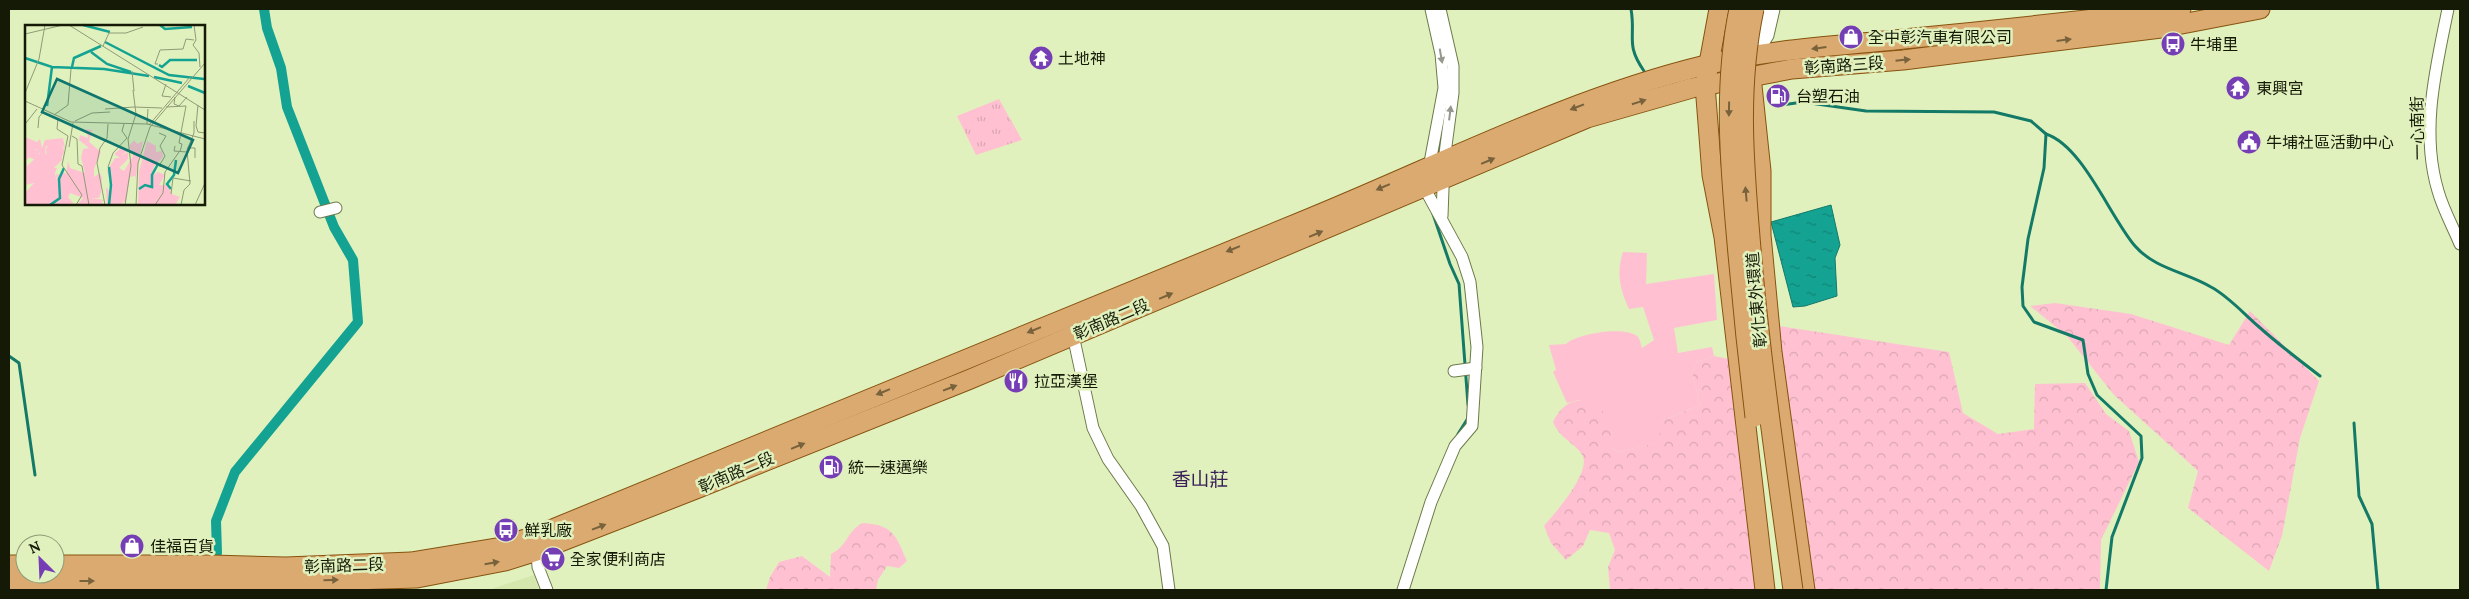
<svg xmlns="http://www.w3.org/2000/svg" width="2469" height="599" font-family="Lora,'Noto Sans TC',serif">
<defs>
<pattern id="forest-crowns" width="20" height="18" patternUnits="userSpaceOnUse" patternTransform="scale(1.25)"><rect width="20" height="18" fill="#ffc1d1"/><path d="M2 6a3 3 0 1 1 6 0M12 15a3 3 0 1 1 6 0" fill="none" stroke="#daa5b2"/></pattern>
<pattern id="park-tufts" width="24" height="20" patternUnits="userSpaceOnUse" patternTransform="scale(1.25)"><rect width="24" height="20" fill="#ffc1d1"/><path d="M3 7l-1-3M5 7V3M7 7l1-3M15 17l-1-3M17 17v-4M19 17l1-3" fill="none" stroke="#daa5b2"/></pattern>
<pattern id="water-ripples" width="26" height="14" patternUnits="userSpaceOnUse" patternTransform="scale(1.25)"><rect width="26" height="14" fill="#14a392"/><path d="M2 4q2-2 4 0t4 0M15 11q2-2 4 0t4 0" fill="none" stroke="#118475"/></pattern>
</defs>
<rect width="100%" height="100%" fill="#e1f1be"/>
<path fill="#d5e7ad" d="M 534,575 L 539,590 L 488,590 Z"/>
<path fill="#ffc1d1" d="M 1623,252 L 1647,253 L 1646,284 L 1714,274 L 1717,320 L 1674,328 L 1678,353 L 1712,347 L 1714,356 L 1697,362 L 1692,372 L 1700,405 L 1662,421 L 1659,443 L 1617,452 L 1612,448 L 1611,430 L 1579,400 L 1567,403 L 1553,372 L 1556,370 L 1549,345 L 1566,344 C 1576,334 1626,325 1638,337 C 1640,339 1641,345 1642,348 L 1654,340 L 1643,307 L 1629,309 C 1620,290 1616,272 1623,252 Z"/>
<g fill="url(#forest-crowns)">
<path d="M 2055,303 L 2131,314 L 2229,345 L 2250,311 L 2319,381 L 2300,438 L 2282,536 L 2269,571 L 2188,508 L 2198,471 L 2114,395 L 2067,336 L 2030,306 Z"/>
<path d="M 1779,326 L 1949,352 L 1963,413 L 1998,434 L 2034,429 L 2035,384 L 2085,383 L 2106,414 L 2129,431 L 2139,462 L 2101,540 L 2100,590 L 1808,590 L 1781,406 Z"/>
<path d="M 1714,356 L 1729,359 L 1763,590 L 1610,590 L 1608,567 L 1615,550 L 1609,533 L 1590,530 L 1583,546 L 1566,560 L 1551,543 L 1544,526 C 1554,514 1595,469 1581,453 C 1571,441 1559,437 1553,422 C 1563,399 1588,391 1605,414 C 1612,423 1612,437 1612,448 L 1617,452 L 1658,443 L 1662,421 L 1700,405 L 1692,372 L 1697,362 Z"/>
<path d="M 863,523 C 894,525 896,536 907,561 L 899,568 L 887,566 L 878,580 L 876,590 L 766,590 L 770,577 L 779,562 L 802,556 L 830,577 L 831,554 C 849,545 846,531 863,523 Z"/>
</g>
<path fill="url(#park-tufts)" d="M 999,99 L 1022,140 L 976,155 L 957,116 Z"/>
<path fill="url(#water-ripples)" stroke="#147a68" d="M 1831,205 L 1840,245 L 1835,258 L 1837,296 L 1805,306 L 1793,307 L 1771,222 Z"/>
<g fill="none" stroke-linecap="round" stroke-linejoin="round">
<g stroke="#147a68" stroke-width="3">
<path d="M 1631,9 C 1636,37 1625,44 1644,71"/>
<path d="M 1775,106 L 1803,102 L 1866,111 L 1994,112 L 2031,121 L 2046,134 L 2044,168 L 2028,239 L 2022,287 L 2023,306 L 2034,322 L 2083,340 L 2088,374 L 2097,395 L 2141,436 L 2142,458 L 2112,537 L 2106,590"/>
<path d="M 2046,134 C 2083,146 2110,217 2135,246 C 2155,269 2186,272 2211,287 C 2228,296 2243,313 2258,326 C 2278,344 2299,360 2320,376"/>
<path d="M 1439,151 L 1442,127"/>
<path d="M 1433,214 L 1450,264 L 1459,284 L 1468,405"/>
<path d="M 9,356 L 19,363 L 35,475"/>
<path d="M 2354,423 L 2359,496 L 2372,524 L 2378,590"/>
<path d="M 1458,434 L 1468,418"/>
</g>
<path stroke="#14a392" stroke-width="10" d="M 217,553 L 216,521 L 235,472 L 358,322 L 353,260 L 334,227 L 287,107 L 281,68 L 267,28 L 264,9"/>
<defs>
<g id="minor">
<path d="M 1440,9 L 1453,66 L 1453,93 L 1444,161 L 1442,216"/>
<path d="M 2448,9 C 2436,68 2420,131 2438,191 C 2443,209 2453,227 2460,244"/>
<path d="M 320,212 L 336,208"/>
<path d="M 1073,335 L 1093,428 L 1108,459 L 1141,506 L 1163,546 L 1169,590"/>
<path d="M 1454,371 L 1476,368"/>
<path d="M 537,551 L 538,567 L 547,590"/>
<path d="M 1403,590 L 1431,502 L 1455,446 L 1472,426 L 1477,347 L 1470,282 L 1462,257 L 1425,189 L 1444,88 L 1441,54 L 1431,9"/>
</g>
<path id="tertiary" d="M 1754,55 L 1766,35 L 1772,9"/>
<g id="primary">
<path d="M 1719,9 L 1705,85 L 1712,175 L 1724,237 L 1765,590"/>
<path d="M 1751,76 L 1761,171 L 1761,235 L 1772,352 L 1805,590"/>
<path d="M 9,565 L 25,565"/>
<path d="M 55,565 L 212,565 L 286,567 L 411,562 L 502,547 L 543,533 C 798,428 1053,323 1308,219 C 1438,166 1569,98 1706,65 C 1770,49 1838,46 1904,39 C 1997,30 2089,20 2181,9"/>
<path d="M 9,581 L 283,582 L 417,578 L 505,561 L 537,551 L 696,489 L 968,380 L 1587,118 L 1692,88 L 1792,69 L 1903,60 L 2161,28 L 2260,9"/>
</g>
</defs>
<use href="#minor" stroke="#6c7a4b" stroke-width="13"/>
<use href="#tertiary" stroke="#6c7a4b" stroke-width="17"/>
<use href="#primary" stroke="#86530e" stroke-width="21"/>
<use href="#minor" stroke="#fff" stroke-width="11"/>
<use href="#tertiary" stroke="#fff" stroke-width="15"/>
<use href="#primary" stroke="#dbaa71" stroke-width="19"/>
<defs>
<g id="primary-bridge">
<path d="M 1739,9 C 1723,87 1730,165 1737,243 C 1742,301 1748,359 1755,417"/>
<path d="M 1754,9 C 1736,93 1745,176 1752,261 C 1762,371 1778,480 1793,590"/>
</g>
</defs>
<use href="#primary-bridge" stroke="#86530e" stroke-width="21" stroke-linecap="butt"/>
<use href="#primary-bridge" stroke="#dbaa71" stroke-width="19"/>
</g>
<defs><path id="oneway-solid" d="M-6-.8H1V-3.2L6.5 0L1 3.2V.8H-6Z" transform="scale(1.25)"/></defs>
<g fill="#78623c">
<use href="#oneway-solid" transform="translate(2064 40) rotate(-7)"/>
<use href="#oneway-solid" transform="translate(1819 48) rotate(173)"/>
<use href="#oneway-solid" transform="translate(1903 60) rotate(-6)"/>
<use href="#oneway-solid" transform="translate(1639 102) rotate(-17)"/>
<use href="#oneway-solid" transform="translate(1577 107) rotate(159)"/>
<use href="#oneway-solid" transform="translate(1729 109) rotate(91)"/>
<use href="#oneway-solid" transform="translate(1488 161) rotate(-23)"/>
<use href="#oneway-solid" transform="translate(1383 187) rotate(157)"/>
<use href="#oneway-solid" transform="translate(1746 194) rotate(-95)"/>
<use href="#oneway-solid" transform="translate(1316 234) rotate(-23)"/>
<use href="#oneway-solid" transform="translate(1233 249) rotate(158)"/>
<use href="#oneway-solid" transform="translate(1166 296) rotate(-23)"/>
<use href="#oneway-solid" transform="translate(1034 330) rotate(158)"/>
<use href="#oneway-solid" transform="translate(950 388) rotate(-21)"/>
<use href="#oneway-solid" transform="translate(883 392) rotate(158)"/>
<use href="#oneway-solid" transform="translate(798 446) rotate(-22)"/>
<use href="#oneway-solid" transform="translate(599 527) rotate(-21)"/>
<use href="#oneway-solid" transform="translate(492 563) rotate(-10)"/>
<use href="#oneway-solid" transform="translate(331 580) rotate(-2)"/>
<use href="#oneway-solid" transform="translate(87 581)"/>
</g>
<g fill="#96988f">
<use href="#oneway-solid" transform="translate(1441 56) rotate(80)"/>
<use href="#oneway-solid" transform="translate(1450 113) rotate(-83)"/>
</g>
<defs>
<symbol id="shop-disc" viewBox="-11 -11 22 22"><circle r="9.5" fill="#763eb5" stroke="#e1f1be"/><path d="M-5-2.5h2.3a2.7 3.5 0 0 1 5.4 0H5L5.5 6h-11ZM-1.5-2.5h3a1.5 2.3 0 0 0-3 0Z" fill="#fff"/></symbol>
<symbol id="bus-disc" viewBox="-11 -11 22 22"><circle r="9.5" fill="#763eb5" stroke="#e1f1be"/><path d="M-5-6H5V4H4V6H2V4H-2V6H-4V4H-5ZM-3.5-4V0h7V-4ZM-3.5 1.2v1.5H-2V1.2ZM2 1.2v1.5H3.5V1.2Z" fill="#fff"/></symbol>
<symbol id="temple-disc" viewBox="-11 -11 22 22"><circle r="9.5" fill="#763eb5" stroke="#e1f1be"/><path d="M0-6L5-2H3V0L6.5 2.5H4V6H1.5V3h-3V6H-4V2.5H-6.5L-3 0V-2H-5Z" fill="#fff"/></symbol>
<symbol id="fuel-disc" viewBox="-11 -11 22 22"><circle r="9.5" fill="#763eb5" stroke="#e1f1be"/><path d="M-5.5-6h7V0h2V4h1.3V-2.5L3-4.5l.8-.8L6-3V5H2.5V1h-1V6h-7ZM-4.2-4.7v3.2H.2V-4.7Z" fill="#fff"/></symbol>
<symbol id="civic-disc" viewBox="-11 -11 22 22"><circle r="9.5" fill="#763eb5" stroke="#e1f1be"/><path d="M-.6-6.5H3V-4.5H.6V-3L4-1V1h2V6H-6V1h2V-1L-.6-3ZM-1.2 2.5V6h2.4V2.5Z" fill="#fff"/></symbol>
<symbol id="restaurant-disc" viewBox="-11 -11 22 22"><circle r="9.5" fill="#763eb5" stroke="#e1f1be"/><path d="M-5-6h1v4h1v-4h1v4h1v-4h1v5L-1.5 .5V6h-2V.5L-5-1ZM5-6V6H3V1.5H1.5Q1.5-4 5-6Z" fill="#fff"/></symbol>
<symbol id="supermarket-disc" viewBox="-11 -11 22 22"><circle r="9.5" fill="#763eb5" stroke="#e1f1be"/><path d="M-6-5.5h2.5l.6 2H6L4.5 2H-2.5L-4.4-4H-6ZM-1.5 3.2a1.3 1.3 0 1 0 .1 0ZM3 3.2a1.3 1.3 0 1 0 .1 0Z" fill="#fff"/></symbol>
</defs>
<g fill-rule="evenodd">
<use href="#shop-disc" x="1837" y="23" width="28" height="28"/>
<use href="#bus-disc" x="2159" y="30" width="28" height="28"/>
<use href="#temple-disc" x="1027" y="44" width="28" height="28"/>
<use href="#temple-disc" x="2224" y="74" width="28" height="28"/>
<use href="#fuel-disc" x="1764" y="82" width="28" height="28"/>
<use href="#civic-disc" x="2235" y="128" width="28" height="28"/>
<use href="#restaurant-disc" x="1002" y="367" width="28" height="28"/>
<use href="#fuel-disc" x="817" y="453" width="28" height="28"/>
<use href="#bus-disc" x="492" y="516" width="28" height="28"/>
<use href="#shop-disc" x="118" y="532" width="28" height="28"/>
<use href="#supermarket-disc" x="539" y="545" width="28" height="28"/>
</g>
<g text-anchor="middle" stroke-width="5" stroke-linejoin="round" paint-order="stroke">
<g font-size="16" fill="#151a07" stroke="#e1f1be" text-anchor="start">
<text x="1868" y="43">全中彰汽車有限公司</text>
<text x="2190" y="50">牛埔里</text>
<text x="1058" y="64">土地神</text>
<text x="2256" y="94">東興宮</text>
<text x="1796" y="102">台塑石油</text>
<text x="2266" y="148">牛埔社區活動中心</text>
<text x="1034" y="387">拉亞漢堡</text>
<text x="848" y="473">統一速邁樂</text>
<text x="524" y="536">鮮乳廠</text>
<text x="150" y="552">佳福百貨</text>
<text x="570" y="565">全家便利商店</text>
</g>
<g font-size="16" fill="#151a07" stroke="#e1f1be">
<text transform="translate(1844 65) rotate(-4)" y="6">彰南路三段</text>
<text transform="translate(2417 128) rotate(-91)" y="6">一心南街</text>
<text transform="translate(1756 300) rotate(-95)" y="6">彰化東外環道</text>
<text transform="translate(1111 319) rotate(-23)" y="6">彰南路二段</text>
<text transform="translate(736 472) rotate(-23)" y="6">彰南路二段</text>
<text transform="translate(344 565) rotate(-2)" y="6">彰南路二段</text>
</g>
<g font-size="19" fill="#3a2059" stroke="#e1f1be">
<text x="1200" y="486">香山莊</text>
</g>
</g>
<g transform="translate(25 25)">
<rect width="180" height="180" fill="#e1f1be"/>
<path d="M21 126a9 9 0 1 1 18 0a9 9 0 1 1-18 0Z" fill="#ffc1d1"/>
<path d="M 61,104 L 67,105 L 64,117 L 76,127 L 69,144 L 69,152 L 75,148 L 77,153 L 76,167 L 74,173 L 67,173 L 79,175 L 76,177 L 80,180 L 52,180 L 58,173 L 45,168 L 43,172 L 50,180 L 0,180 L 1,167 L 9,158 L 0,160 L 0,130 L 5,132 L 1,135 L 2,141 L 15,129 L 13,125 L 8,124 L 9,120 L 13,120 L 0,120 L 0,112 L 12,117 L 15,114 L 17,123 L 20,115 L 38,113 L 40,123 L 33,117 L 29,121 L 21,121 L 20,128 L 26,133 L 31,135 L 31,132 L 35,133 L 37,129 L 37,135 L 29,143 L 32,143 L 30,148 L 32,158 L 31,149 L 36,150 L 37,146 L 41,149 L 43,136 L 45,143 L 60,148 L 56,133 L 58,124 L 64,123 L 54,115 L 55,110 L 63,113 ZM 109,115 L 112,119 L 118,116 L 110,155 L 110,151 L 105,152 L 101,177 L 97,177 L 100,180 L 82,180 L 81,162 L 85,168 L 86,159 L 82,146 L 90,133 L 95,133 L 89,129 L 96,123 L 102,126 L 96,131 L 103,127 L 103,134 L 94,143 L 99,146 L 108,131 L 104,121 ZM 122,116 L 131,121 L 131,127 L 137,126 L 138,132 L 129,141 L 127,151 L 133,147 L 140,150 L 134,160 L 142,160 L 147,169 L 155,172 L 150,180 L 113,180 L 114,147 Z" fill="#ffc1d1"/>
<path d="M 13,119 L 8,124 L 15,126 L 14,129 L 17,132 L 12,136 L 0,130 L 0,120 Z" fill="#ffc1d1"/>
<path fill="none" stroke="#14a392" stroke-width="2.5" d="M 58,0 L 85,7M 135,0 L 140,4 L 167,2M 80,17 L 144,50 L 179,54M 66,27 L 82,39 L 106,47M 0,33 L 27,42 L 79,44 L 124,51M 134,40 L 137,42 L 145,35 L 172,35M 47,42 L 49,33 L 76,21M 129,52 L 157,58M 163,61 L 180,68M 22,81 L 27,42M 114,164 L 120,160 L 127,162 L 127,150 L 133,139M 146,164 L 142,159 L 149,150 L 151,135M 25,180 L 35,173 L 34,154 L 39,143M 84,180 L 86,160 L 84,142"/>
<path fill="none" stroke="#8f9b75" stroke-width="1" d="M 44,0 L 180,85M 169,0 L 171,15 L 168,20 L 174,28 L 175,42M 0,9 L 38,0M 78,21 L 84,8 L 101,8 L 118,2M 133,39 L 130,39 L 135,25 L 158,24 L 161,14 L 169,15M 107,46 L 109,66M 141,59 L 137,71 L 146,72M 0,68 L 14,34 L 20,0M 150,72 L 149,79 L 154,81 L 162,72M 0,76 L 46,97 L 122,99 L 180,114M 173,80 L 171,101 L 173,107 L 180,108M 109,82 L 137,83M 141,82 L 161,81 L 154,118 L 157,119 L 155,127M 80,84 L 109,82M 29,90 L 43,80 L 46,44M 33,93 L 32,104 L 43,111 L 37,140 L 57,170 L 51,180M 50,96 L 67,88 L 85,87M 1,98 L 12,84M 122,99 L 123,84M 124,100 L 165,52M 13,103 L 14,92 L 18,87M 134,108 L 141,111 L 135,121 L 140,131 L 134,141 L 143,143M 47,111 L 52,114 L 53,139 L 57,141 L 64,180M 150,121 L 149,126 L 162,127M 44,122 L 48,98M 162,123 L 170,123 L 170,133M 83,142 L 88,128 L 102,113 L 97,106 L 99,99M 146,169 L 148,153 L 166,156M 80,180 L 72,138 L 75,123 L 82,113 L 83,99M 100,180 L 106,141 L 103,114 L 111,89 L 108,65M 111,180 L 113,138 L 125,102 L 180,38M 130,180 L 138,168 L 140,147 L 154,127M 156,180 L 159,165 L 165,159 L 162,125 L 169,108 L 169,96M 170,180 L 180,158"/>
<path fill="#0f766e" fill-opacity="0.15" stroke="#0f766e" stroke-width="2.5" d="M 32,54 L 168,115 L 153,148 L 17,87 Z"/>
<rect width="180" height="180" fill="none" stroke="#151a07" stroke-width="2.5"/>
</g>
<rect width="2469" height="599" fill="none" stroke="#151a07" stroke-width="20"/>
<g transform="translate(40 559) rotate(336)"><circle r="24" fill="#e1f1be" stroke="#8f9b75"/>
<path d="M0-4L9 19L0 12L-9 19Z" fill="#763eb5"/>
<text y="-8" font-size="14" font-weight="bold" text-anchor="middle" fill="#151a07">N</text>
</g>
</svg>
